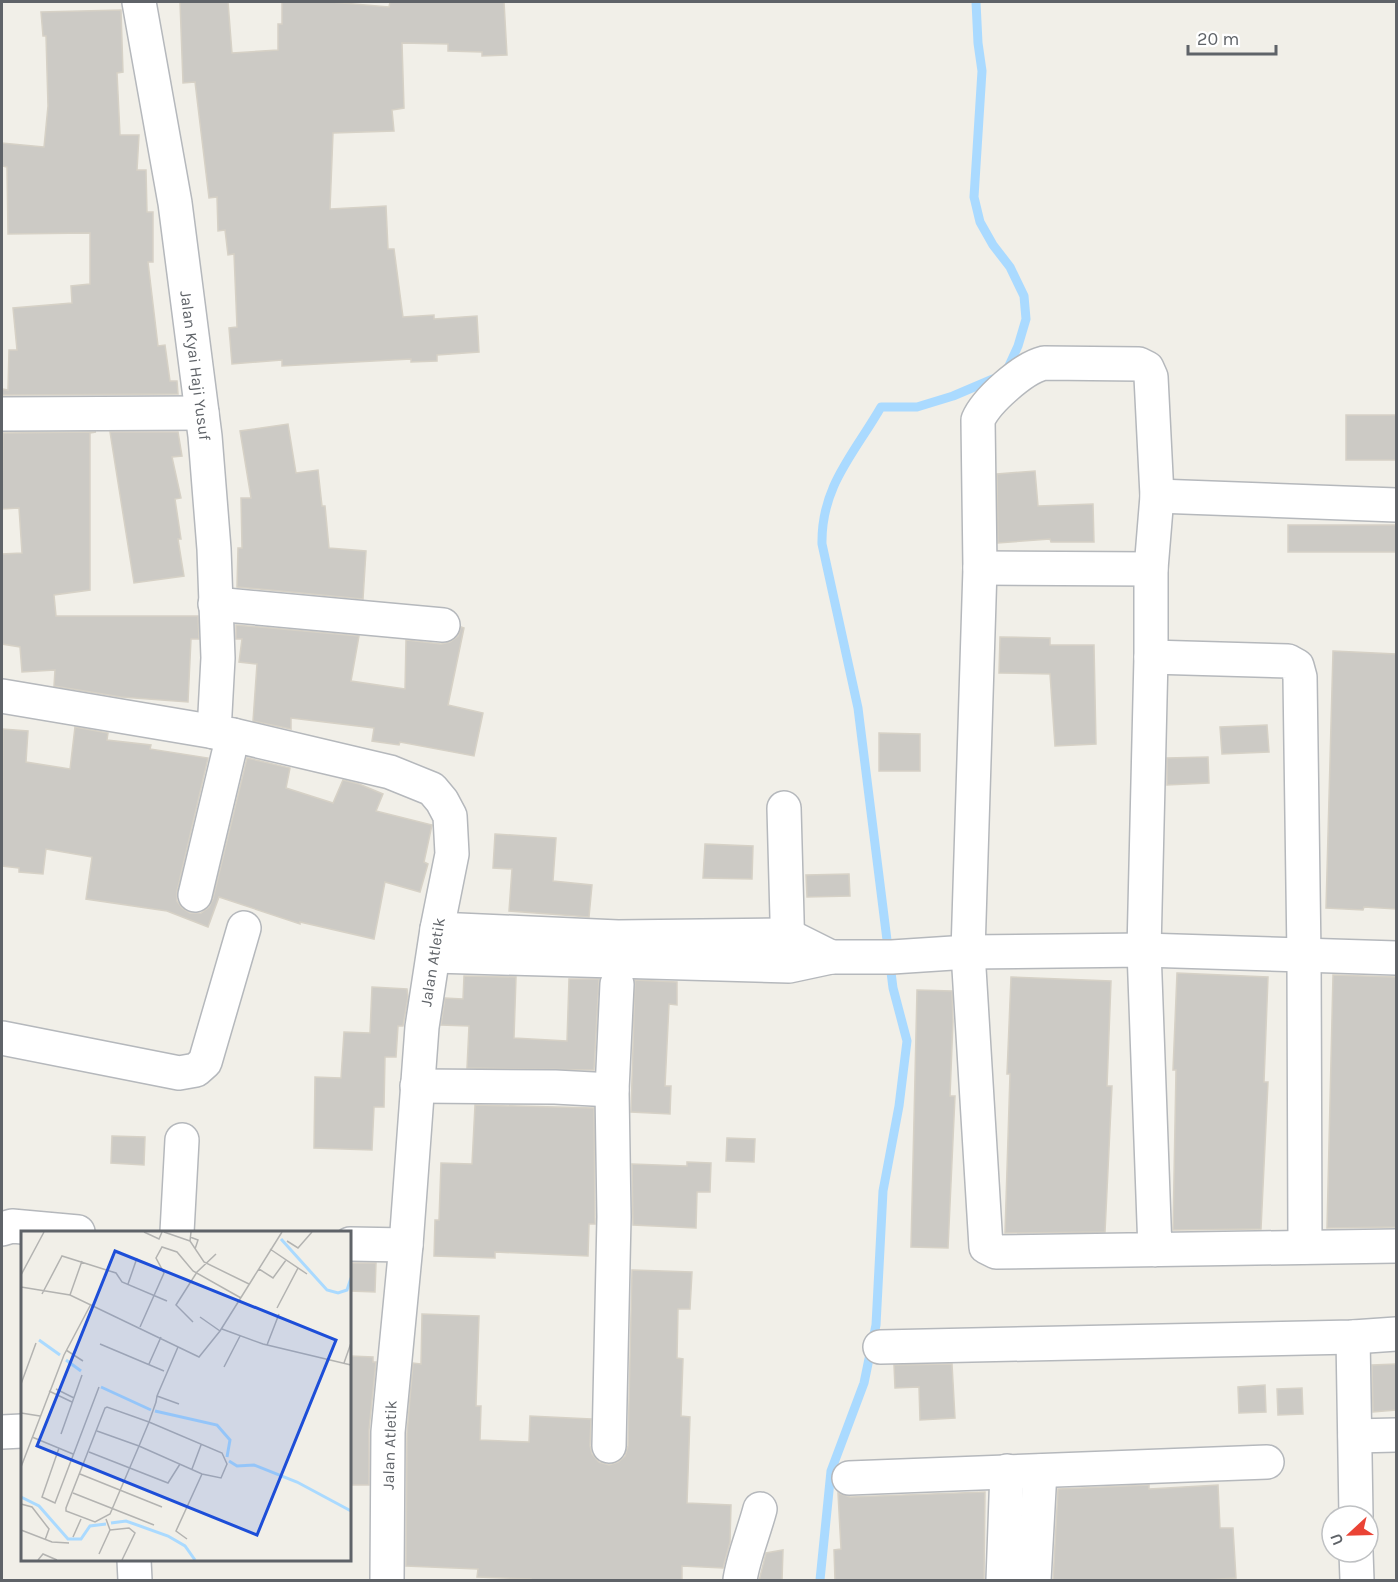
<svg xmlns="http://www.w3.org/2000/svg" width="1398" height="1582" font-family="Karla,sans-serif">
<rect width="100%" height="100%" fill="#f1efe8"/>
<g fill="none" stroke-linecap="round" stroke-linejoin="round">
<g stroke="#aadaff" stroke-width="9">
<path d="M 976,2 L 978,43 L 982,71 L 974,197 L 980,222 L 993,245 L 1010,267 L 1024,296 L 1026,319 L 1018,346 L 1007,370 L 1004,372"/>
<path d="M 820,1580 L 831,1471 L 864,1383 L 876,1325 L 883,1191 L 899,1106 L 907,1041 L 893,988 L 858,708 L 822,544 C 821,486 854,454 881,407 L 917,407 L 953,396 L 993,379"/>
</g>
</g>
<g fill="#cccac5" stroke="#d6d1c6" stroke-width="1.5">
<path d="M 180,2 L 228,2 L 232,53 L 278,50 L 278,24 L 282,24 L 282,2 L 331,2 L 389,7 L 390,2 L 504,2 L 507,55 L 482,56 L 482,52 L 448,51 L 448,44 L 402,43 L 404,108 L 392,110 L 394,131 L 333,133 L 330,209 L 386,206 L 388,249 L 394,249 L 403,317 L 434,315 L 434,319 L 477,316 L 479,352 L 437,355 L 437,361 L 411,362 L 411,359 L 282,366 L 282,360 L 232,364 L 229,328 L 237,327 L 234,254 L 228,255 L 225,230 L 218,231 L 217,197 L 209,198 L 195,82 L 183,83 Z"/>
<path d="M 121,10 L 123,72 L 117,73 L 120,135 L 139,135 L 137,170 L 146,170 L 147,212 L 153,212 L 153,262 L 148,262 L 158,346 L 165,345 L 170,381 L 177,381 L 178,394 L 2,395 L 2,389 L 8,390 L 9,350 L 17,350 L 13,308 L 72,303 L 71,286 L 90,284 L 90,233 L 8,234 L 7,167 L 2,166 L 2,143 L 44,147 L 48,106 L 46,36 L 43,36 L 41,12 Z"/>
<rect x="1346" y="415" width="50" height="45"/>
<path d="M 288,424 L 296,473 L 318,470 L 322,506 L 325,506 L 329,548 L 366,551 L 363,599 L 237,587 L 238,548 L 242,548 L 241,498 L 251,498 L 240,431 Z"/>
<path d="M 96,432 L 90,433 L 90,590 L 54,595 L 56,616 L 198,616 L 199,639 L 191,639 L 188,702 L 121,697 L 54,686 L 55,670 L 22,672 L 20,647 L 2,644 L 2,554 L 22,553 L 19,508 L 2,509 L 3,433 Z"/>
<path d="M 110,432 L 178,432 L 182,456 L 172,457 L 181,498 L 175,499 L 181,539 L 178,539 L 184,576 L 134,583 Z"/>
<path d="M 1035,471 L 1038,506 L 1093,504 L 1094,542 L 1051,542 L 1050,539 L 998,543 L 997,474 Z"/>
<rect x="1288" y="525" width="108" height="27"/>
<path d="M 236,625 L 359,636 L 351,681 L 405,689 L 406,640 L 441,644 L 450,642 L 458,636 L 461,627 L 464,628 L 448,705 L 483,713 L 474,756 L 400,742 L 399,745 L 372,741 L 374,728 L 291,718 L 291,729 L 253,721 L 257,664 L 239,662 L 242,639 L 236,639 Z"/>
<path d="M 1000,637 L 1050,638 L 1050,645 L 1094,645 L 1096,744 L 1055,746 L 1050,674 L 999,673 Z"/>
<path d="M 1333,651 L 1396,654 L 1396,909 L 1364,907 L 1363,910 L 1326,908 Z"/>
<path d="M 1267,725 L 1269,752 L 1222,754 L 1220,727 Z"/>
<path d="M 75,727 L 108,733 L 107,740 L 151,745 L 150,749 L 208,758 L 177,891 L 177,901 L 182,908 L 190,913 L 201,913 L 209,907 L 213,899 L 247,758 L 290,768 L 286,788 L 333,803 L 343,780 L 359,784 L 383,794 L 376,811 L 432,825 L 424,862 L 428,864 L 420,892 L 385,882 L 374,939 L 300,922 L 300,924 L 219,897 L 208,927 L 167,911 L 86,899 L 92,857 L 46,849 L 43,874 L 19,872 L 19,868 L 2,866 L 3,729 L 28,731 L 26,762 L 70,769 Z"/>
<path d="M 879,733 L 920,734 L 920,771 L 879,771 Z"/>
<path d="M 1208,757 L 1209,783 L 1167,785 L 1167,758 Z"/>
<path d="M 495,834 L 556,838 L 553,881 L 592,885 L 589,917 L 509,911 L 512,869 L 493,868 Z"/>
<path d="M 705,844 L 753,846 L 752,879 L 703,878 Z"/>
<path d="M 849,874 L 850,896 L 807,897 L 806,875 Z"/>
<path d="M 1177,973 L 1268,977 L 1264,1082 L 1268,1082 L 1261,1229 L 1173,1230 L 1176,1070 L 1173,1070 Z"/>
<path d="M 1333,975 L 1396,977 L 1396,1227 L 1327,1228 Z"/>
<path d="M 464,976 L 516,977 L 514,1038 L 567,1041 L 569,979 L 599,979 L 594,1070 L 467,1068 L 469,1026 L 441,1025 L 445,998 L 463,999 Z"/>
<path d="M 1011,977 L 1111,981 L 1107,1086 L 1112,1086 L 1105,1232 L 1005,1233 L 1010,1074 L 1007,1074 Z"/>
<path d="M 635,980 L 677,982 L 677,1005 L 669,1004 L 665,1086 L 671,1086 L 670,1114 L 631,1112 Z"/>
<path d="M 372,987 L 407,989 L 408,997 L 403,1026 L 398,1026 L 396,1057 L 385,1057 L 384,1107 L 374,1107 L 372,1150 L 314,1148 L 315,1077 L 341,1078 L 344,1032 L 370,1033 Z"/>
<path d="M 917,990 L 952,991 L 953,1021 L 950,1096 L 955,1096 L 948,1248 L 911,1247 Z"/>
<path d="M 475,1105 L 594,1108 L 595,1224 L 589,1224 L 588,1256 L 495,1252 L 495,1258 L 434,1256 L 435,1220 L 439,1220 L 441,1163 L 472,1164 Z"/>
<path d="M 112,1136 L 145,1137 L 144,1165 L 111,1163 Z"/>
<path d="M 727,1138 L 755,1139 L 754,1162 L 726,1161 Z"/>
<path d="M 687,1162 L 711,1163 L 710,1192 L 697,1192 L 696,1228 L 633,1225 L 632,1164 L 687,1166 Z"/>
<path d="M 350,1263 L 376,1263 L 375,1292 L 350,1291 Z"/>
<path d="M 632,1270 L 692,1272 L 690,1309 L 678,1309 L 677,1358 L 683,1359 L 681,1416 L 690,1417 L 687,1503 L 731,1505 L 730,1542 L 723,1568 L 682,1566 L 682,1581 L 531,1581 L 531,1579 L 477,1577 L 478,1569 L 406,1566 L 407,1433 L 413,1363 L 421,1364 L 422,1314 L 479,1316 L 476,1406 L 481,1406 L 480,1440 L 529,1442 L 530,1416 L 591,1419 L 590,1446 L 592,1454 L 599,1462 L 609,1465 L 618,1462 L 625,1456 L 628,1446 Z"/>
<path d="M 350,1356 L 373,1357 L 373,1362 L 376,1362 L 369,1430 L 369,1485 L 350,1485 Z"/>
<path d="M 952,1364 L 955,1418 L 920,1420 L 919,1387 L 895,1388 L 894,1365 Z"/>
<path d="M 1396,1364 L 1396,1410 L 1373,1412 L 1372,1365 Z"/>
<path d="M 1265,1385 L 1266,1412 L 1239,1413 L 1238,1387 Z"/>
<path d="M 1302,1388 L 1303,1414 L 1278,1415 L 1277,1389 Z"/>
<path d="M 1149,1485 L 1149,1489 L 1218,1485 L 1220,1528 L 1233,1528 L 1236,1578 L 1188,1581 L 1053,1581 L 1058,1489 Z"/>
<path d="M 985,1492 L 984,1581 L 835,1581 L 834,1550 L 841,1549 L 838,1493 L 850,1497 Z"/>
<path d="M 783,1550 L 782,1581 L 759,1581 L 766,1553 Z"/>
</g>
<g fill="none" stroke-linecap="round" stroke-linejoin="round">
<defs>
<g id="minor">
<path d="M 2,414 L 202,413"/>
<path d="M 1157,496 L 1396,505"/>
<path d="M 980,568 L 1151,569"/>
<path d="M 215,604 L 443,625"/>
<path d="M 1151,657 L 1288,661 L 1297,666 L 1300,677 L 1304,956 L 1305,1247"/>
<path d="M 784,808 L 788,955"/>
<path d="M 195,895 L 233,735"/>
<path d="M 437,929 L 618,937 L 787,935 L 831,957"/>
<path d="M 434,956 L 789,966 L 831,957 L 892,957 L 968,952 L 1144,950 L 1396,958"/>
<path d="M 2,1038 L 179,1073 L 196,1070 L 205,1062 L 244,928"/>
<path d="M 417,1086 L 555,1087 L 612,1090"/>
<path d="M 2,1229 L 12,1226 L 78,1232"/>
<path d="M 177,1232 L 182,1140"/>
<path d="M 350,1244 L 406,1245"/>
<path d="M 1155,1250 L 1144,950 L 1151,657 L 1151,569 L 1157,496 L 1151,377 L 1147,368 L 1139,364 L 1044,363 C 1023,368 986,401 978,420 L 980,568 L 968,952 L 986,1247 L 996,1252 L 1396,1246"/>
<path d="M 1353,1337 L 1356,1516"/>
<path d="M 880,1347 L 1353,1337 L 1396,1334"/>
<path d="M 2,1432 L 22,1431"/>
<path d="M 1355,1436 L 1396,1435"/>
<path d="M 609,1446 L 614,1217 L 612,1090 L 617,984"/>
<path d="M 849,1478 L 1267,1462"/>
<path d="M 1356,1552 L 1357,1580"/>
<path d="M 134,1560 L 135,1580"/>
<path d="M 740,1580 C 743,1558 754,1532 760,1509"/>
<path d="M 1003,1580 L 1007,1471"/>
<path d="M 1034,1580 L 1040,1471"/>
</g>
<g id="tertiary">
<path id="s1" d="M 139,2 L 175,203 L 205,436 L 214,549 L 218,658 L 214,732"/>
<path d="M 2,696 L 233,735 L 390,772 L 432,789 L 442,801 L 450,816 L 452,854 L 437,929 L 422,1027 L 406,1245 L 388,1432 L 387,1580"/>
</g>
</defs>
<use href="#minor" stroke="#b5b8bc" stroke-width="36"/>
<use href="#tertiary" stroke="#b5b8bc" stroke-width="36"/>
<use href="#minor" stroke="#fff" stroke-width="33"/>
<use href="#tertiary" stroke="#fff" stroke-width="33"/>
</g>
<g text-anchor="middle" stroke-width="5" stroke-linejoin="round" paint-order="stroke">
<g font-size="16" fill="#5f6368" stroke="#fff">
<text dy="6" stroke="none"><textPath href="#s1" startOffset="368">Jalan Kyai Haji Yusuf</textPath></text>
<text transform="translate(432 962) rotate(-81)" y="6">Jalan Atletik</text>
<text transform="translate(389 1445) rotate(-88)" y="6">Jalan Atletik</text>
</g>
</g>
<g transform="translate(21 1231)">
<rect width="330" height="330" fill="#f1efe8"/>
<path fill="none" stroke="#aadaff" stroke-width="3" d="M 260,8 L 306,59 L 317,62 L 326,59 L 330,47M 18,109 L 39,124M 45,129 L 60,140M 80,156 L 130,179M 134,180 L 196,194 L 209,209 L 206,226M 208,230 L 216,235 L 233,234 L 276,251 L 330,280M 0,266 L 18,275 L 47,308 L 60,308 L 69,295 L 85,293M 90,292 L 105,290 L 147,305 L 164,315 L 174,329"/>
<path fill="none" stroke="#b3b3b1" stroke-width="1.5" d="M 123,1 L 138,8 L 141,1M 143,1 L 169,10M 170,1 L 169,10 L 183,31 L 228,53M 169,6 L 177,9 L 174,18M 266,10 L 277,17 L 291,1M 249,18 L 286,43M 238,38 L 252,47 L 265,29M 0,44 L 23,1M 107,53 L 116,27M 0,56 L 49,64 L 178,126 L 199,100 L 261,1M 21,63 L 41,25 L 95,42 L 101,51 L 146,70M 49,64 L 61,30M 256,77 L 277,37M 179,86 L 199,100M 172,91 L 155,74 L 176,41 L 195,23M 119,96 L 143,42 L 135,27 L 141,16 L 156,21 L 172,40 L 220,67M 201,98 L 242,113 L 330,134M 79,113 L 143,140M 246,114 L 258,83M 45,119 L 62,130M 323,132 L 330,112M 128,133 L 140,106M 203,136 L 219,105M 0,153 L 15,112M 35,158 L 53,167M 28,160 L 51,171M 136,165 L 158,173M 0,182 L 19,185M 76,200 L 118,215 L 181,243 L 200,247 L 206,233 L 201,222 L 128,191 L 86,176 L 84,177 L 45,277 L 45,280 L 74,291 L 89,283 L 118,215 L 128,191 L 135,171 L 136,165 L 157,116M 40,203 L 61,144M 11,206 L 52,223M 38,217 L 21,266 L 34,272 L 78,156M 68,221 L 147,252 L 159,233M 0,236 L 43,124 L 70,73M 171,238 L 180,214M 59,243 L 141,276M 52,262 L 133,294M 0,273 L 11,276 L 28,298 L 24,309M 0,299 L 31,311 L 48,312M 89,299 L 108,297 L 114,302 L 101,329M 52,306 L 60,288M 166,308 L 155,300 L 181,243M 78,323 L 89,299 L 85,288M 17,329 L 22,323 L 36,329"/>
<path fill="#1d4ed8" fill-opacity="0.15" stroke="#1d4ed8" stroke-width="3" d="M 94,20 L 315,109 L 236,304 L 16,215 Z"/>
<rect width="330" height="330" fill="none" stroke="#5f6368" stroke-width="3"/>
</g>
<rect width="1398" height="1582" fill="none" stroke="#5f6368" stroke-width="6"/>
<g transform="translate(1350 1534) rotate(248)"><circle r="28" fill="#ffffff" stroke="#bfc1c3" stroke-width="1.5"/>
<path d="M0-4.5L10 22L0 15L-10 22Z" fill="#ea4335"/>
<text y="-9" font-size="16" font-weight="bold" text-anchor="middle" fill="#5f6368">U</text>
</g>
<path d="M1188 45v9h88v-9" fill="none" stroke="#5f6368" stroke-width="3"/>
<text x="1197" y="45" font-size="18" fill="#5f6368" stroke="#ffffff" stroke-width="4.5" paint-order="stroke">20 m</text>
</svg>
